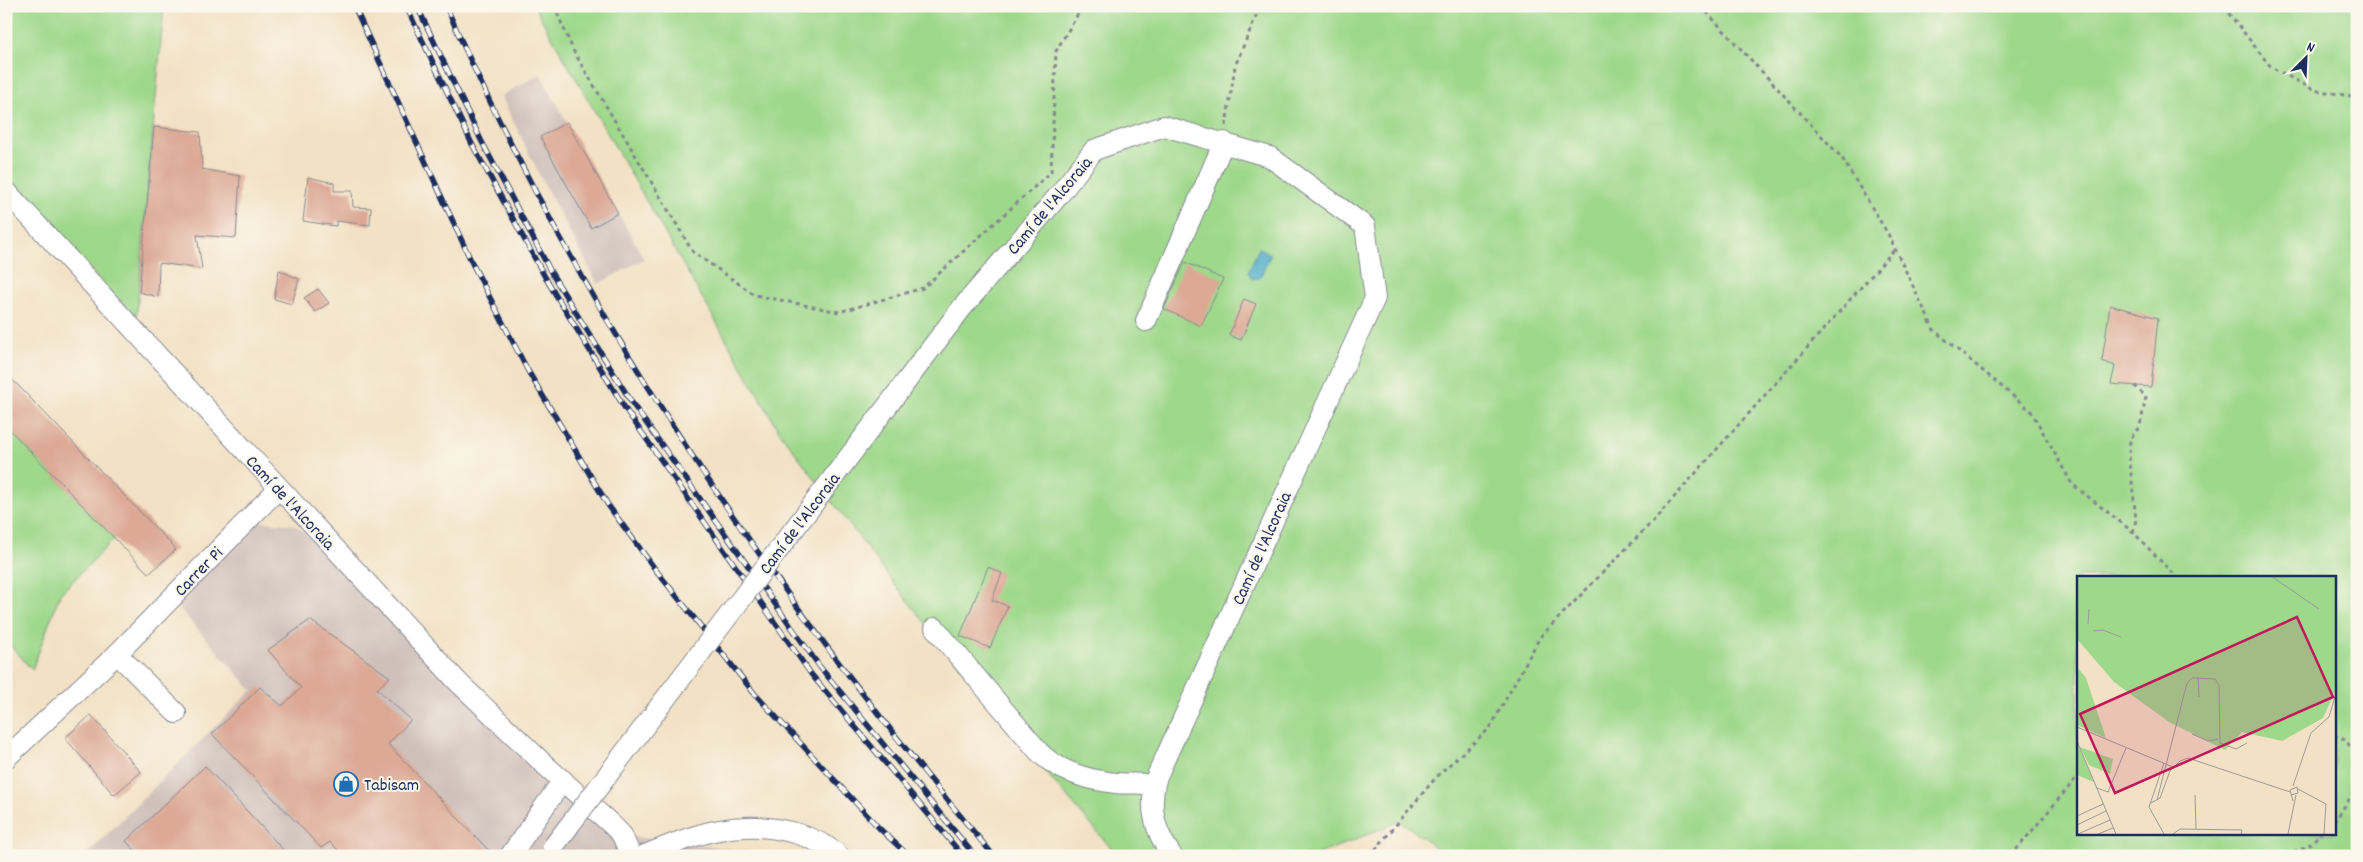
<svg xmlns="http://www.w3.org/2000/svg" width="2363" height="862" font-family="Dekko,sans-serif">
<rect width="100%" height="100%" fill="#fbf7ec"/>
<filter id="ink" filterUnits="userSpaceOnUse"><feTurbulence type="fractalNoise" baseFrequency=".02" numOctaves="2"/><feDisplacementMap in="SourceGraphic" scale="10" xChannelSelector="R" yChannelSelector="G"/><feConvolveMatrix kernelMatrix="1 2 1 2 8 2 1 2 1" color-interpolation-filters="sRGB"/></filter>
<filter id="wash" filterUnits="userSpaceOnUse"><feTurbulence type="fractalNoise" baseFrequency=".0096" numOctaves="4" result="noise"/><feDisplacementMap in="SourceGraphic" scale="20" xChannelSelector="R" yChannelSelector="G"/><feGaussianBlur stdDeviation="1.12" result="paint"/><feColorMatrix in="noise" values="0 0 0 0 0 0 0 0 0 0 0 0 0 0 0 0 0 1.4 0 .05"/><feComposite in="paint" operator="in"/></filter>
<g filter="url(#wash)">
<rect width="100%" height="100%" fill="#f2e1c4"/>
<g fill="#cfc0ba">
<path d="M 540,74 L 644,259 L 598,284 L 544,184 L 501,96 Z"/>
<path d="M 249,520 L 295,525 L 351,567 L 622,835 L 784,856 L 85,856 L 252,690 L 176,605 Z"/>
</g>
<g fill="#9ed88b" stroke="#5c8474" fill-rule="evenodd">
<path d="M 6,6 L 164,6 L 136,321 L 6,175 Z"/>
<path d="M 534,6 L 2357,6 L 2357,856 L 1448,856 L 1400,821 L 1314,856 L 1118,856 L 1029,753 L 892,581 L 779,431 ZM 2078,577 L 2334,577 L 2334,833 L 2078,833 Z"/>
<path d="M 6,426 L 115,538 L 60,594 L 32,670 L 6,640 Z"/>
</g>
<path fill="#44a9c4" stroke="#306c91" d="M 1259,248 L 1271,254 L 1260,278 L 1252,279 L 1248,272 Z"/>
<g id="blocks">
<g fill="#dca995">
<path d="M 567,122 L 618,213 L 591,228 L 540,137 Z"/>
<path d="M 154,127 L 200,132 L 202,169 L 240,176 L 236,238 L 197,235 L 202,269 L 159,263 L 158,297 L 139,292 Z"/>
<path d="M 308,177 L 334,183 L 334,191 L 352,191 L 353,207 L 371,208 L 370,225 L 336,221 L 336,226 L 303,221 Z"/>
<path d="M 1185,262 L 1223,279 L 1201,326 L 1164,309 Z"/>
<path d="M 279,270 L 299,279 L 292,304 L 274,299 Z"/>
<path d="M 318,289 L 329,303 L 315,312 L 304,298 Z"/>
<path d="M 1244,299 L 1256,304 L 1241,340 L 1229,335 Z"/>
<path d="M 2110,305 L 2158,318 L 2151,387 L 2111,384 L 2115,366 L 2102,361 Z"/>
<path d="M 6,373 L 176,549 L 149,574 L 6,426 Z"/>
<path d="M 988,567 L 1002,573 L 992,600 L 1008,606 L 990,648 L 960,636 Z"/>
<path d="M 310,620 L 390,677 L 377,689 L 411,720 L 388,744 L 494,856 L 344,856 L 330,842 L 321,848 L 212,734 L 260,687 L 282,706 L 301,688 L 268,650 Z"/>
<path d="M 91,715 L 141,772 L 114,795 L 65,738 Z"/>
<path d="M 205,766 L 289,856 L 140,856 L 126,841 Z"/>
</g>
</g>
</g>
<g filter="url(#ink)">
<use href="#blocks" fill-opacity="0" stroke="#868891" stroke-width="1"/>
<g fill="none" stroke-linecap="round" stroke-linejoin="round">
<defs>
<g id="minor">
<path d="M 6,191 L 458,682 L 545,765 L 611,824 L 622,835 L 631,856"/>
<path d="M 961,309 L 1059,195 L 1094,150 L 1164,126 L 1270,157 L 1365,226 L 1375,298 L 1157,776 C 1148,807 1154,830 1172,856"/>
<path d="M 1146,321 L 1224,142"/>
<path d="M 935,628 L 1039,752 C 1059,772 1088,780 1116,783 C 1131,785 1138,781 1154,786"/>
<path d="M 117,654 L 176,713"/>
<path d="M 6,758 L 117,654 L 278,489"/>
<path d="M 510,856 L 563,780"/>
<path d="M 643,856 C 696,834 738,817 795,833 C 812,838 827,845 839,856"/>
</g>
</defs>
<use href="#minor" stroke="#868891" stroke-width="22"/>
<g stroke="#868891" stroke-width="3" stroke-dasharray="4 4" stroke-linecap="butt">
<path d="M 554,6 L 574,52 L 693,252 L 755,295 L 839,312 L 923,288 L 1051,172"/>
<path d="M 1701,6 L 1842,158 L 1888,234 L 1934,330 L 2031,411 L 2072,484 L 2133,532 L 2176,577"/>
<path d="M 2226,6 L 2226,10 L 2271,67 L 2314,90 L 2357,97"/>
<path d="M 1226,126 L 1235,66 L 1256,16 L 1253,6"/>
<path d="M 1051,172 L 1056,51 L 1078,14 L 1091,6"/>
<path d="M 2133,532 L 2136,520 L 2129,454 L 2130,439 L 2140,426 L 2146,397 L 2135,386"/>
<path d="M 2334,735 L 2345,740 L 2357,754"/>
<path d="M 2334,822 L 2357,788"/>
<path d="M 1370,856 L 1438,775 L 1490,728 L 1540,637 L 1654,520 L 1895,249"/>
<path d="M 2011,856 L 2078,776"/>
<path d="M 2287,856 L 2309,845 L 2321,833"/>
</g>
<use href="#minor" stroke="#fff" stroke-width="20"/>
<defs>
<g id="rail">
<path d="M 354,6 L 473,265 L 528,371 L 608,505 L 655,569 L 754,693 L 880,829 L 909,856"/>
<path d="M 406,6 L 472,144 L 545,277 L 626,410 L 811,674 L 963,856"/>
<path d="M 417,6 L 481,140 L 552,274 L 634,406 L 820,667 L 975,856"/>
<path d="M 446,6 C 581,316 776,599 994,856"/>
</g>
</defs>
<use href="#rail" stroke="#1b2f5e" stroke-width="5.5"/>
<use href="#rail" stroke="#fbf7ec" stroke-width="4" stroke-dasharray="11" stroke-linecap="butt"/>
<defs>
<path id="minor-bridge" d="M 553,847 L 961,309"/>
</defs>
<use href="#minor-bridge" stroke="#868891" stroke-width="22" stroke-linecap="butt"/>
<use href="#minor-bridge" stroke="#fff" stroke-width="20"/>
</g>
</g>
<defs>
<symbol id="shop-ring" viewBox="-11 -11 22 22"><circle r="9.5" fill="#fbf7ec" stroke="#1f6fb2" stroke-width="1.5"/><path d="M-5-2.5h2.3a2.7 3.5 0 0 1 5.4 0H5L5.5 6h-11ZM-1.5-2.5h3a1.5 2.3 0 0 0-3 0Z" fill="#1f6fb2"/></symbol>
</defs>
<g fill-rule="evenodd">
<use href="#shop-ring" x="332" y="770" width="28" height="28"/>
</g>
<g text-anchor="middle" stroke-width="4" stroke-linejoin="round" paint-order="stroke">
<g font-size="18" fill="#1b2f5e" stroke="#fbf7ec">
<text transform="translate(1049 205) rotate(-50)" y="6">Camí de l'Alcoraia</text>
<text transform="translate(291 502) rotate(47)" y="6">Camí de l'Alcoraia</text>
<text transform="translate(799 523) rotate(-53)" y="6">Camí de l'Alcoraia</text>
<text transform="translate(1261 548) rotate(-66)" y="6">Camí de l'Alcoraia</text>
<text transform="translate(198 571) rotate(-46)" y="6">Carrer Pi</text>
</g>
<g font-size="18" fill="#1b2f5e" stroke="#fbf7ec" text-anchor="start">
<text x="364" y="790">Tabisam</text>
</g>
</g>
<g transform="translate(2077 576)">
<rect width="259" height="259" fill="#f2e1c4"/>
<path d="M 0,0 L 259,0 L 259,113 L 246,142 L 205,165 L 165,156 L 148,174 L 92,146 L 37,106 L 0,63 ZM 0,91 L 9,102 L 29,162 L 0,149 ZM 0,166 L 17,206 L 0,199 ZM 3,171 L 36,183 L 33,198 L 12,189 Z" fill="#9ed88b"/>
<path fill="none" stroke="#9c9a9b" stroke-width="1" d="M 194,0 L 242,33M 11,48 L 12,33M 16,55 L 26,54 L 44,61M 121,101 L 122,121M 0,151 L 96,191M 115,158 L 131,165 L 141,163M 0,165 L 39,258M 87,187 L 72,231 L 87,258M 216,210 L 234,157 L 252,141 L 259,117M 20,212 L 31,216 L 49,172M 221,213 L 249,228 L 247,258M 118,219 L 119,253M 214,219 L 221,217 L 220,211 L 213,214 L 216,225M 80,224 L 110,107 L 115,102 L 138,103 L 142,109 L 143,167 L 159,173 L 170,167M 74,227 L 83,222 L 93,195 L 103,185 L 111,182 L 213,216M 0,240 L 26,228M 0,249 L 29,235M 1,258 L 33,244M 21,258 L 36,252M 96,258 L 103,253 L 165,254 L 164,258M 211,258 L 219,219"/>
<path fill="#c2185b" fill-opacity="0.15" stroke="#c2185b" stroke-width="2.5" d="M 220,41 L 256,121 L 38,217 L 3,138 Z"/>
<rect width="259" height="259" fill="none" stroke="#1b2f5e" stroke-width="2.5"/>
</g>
<rect width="2363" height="862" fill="none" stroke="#fbf7ec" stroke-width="25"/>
<g transform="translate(2306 58) rotate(24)" stroke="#fbf7ec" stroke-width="4" paint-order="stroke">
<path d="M0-4L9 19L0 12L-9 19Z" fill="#1b2f5e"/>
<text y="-8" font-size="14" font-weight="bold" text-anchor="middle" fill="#1b2f5e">N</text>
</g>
</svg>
